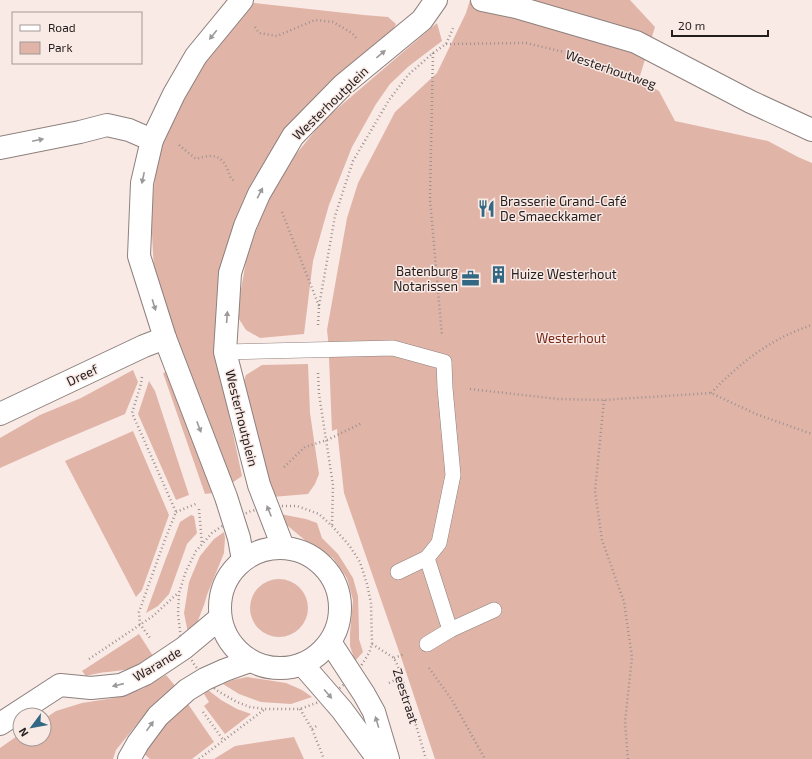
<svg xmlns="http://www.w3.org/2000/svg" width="812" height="759" font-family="'Exo 2',sans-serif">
<rect width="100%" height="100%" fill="#f9eae6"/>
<g fill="#e1b4a8">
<path d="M 470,0 L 630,0 L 655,27 L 639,79 L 659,91 L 675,121 L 768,141 L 798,157 L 812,163 L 812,759 L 435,759 L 403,663 L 344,493 L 337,429 L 332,431 L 329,358 L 330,357 L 327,330 L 347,218 L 358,183 L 395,112 L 437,73 L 466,13 Z"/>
<path d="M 253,3 L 364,15 L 388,17 L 396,24 L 390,36 L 274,152 L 219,281 L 216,305 L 220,372 L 242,476 L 232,483 L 163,309 L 154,270 L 151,217 L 157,157 L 174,108 L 221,37 L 248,7 Z"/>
<path d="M 437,23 L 442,41 L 409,66 L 390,84 L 376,104 L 352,147 L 329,205 L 313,261 L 304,334 L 260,338 L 246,330 L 239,319 L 238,307 L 246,261 L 265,204 L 283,170 L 324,120 Z"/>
<path d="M 308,364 L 310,413 L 319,474 L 315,484 L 308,494 L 272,497 L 241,389 L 246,375 L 262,365 Z"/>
<path d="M 133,370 L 138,382 L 125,414 L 56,443 L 0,468 L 0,438 L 40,415 L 81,398 Z"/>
<path d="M 169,371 L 213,493 L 205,494 L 163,373 Z"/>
<path d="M 149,381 L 155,391 L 189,495 L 176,500 L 138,414 Z"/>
<path d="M 133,431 L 169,515 L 142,590 L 136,597 L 65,461 Z"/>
<path d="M 280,514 L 306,519 L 317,523 L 322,538 L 338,554 L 353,578 L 358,596 L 359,630 L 359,639 L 363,652 L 355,661 L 350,646 L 350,633 L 353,600 L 347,578 L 333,558 L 312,546 L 282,521 Z"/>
<path d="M 191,515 L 194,516 L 197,533 L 187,544 L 172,586 L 169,594 L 158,606 L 146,613 L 165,561 L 180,522 Z"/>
<path d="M 224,532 L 225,538 L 224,553 L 207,595 L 204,605 L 197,623 L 188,633 L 184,613 L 189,582 L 200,556 L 214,539 Z"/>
<circle cx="279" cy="608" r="29"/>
<path d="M 139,634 L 155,659 C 148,662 141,666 134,668 C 118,672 102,671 86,676 L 82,671 Z"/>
<path d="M 166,675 L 177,688 L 141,719 L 116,750 L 113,759 L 0,759 L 0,748 L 20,734 L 20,739 L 44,739 L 44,719 L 56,711 L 82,703 L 114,698 L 142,689 Z"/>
<path d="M 247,677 L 286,683 L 302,690 L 312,697 L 291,704 L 261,702 L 239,694 L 223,684 L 233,680 Z"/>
<path d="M 208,690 L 221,700 L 237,709 L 251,714 L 225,734 L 204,706 L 209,702 L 204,694 Z"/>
<path d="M 188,704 L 214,742 L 192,759 L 150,759 L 142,752 L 163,723 Z"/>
<path d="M 294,737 L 304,759 L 214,759 L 235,746 Z"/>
</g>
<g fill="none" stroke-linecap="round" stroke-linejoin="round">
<defs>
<g id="lane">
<path d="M 225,352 L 393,348 L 444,362 L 445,388 L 453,475 L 439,543 L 427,558 L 450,630"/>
<path d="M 398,572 L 427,558"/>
<path d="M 427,644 L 450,630 L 494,610"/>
</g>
<g id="street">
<path d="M 482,0 L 516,7 L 636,42 L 751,102 L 812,130"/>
<path d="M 0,148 L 80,132 L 107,125 L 129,130 L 152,140"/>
<path d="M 0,414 L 144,346 L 165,338"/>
</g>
<g id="secondary">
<path d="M 242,0 L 196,56 L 174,94 L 152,140 L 142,183 L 139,256 L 165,338 L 226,497 L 239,538 L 243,560"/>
<path d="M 283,547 L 259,485 L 225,352 L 230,273 L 245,226 L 259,194 L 293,136 L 343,85 L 422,20 L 436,0"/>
<circle cx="280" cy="608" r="60"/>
<path d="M 330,642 L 364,694 L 374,712 L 388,759"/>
<path d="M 302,664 L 342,710 L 378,759"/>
<path d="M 0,724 L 60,685 L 91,688 L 121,685 L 145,674 L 184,648 L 220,618"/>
<path d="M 129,759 L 138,743 L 158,716 L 187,690 L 205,679 L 225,670 L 250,661"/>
</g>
</defs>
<use href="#lane" stroke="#8d807d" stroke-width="16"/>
<use href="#street" stroke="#8d807d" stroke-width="24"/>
<use href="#secondary" stroke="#8d807d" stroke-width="24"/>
<g stroke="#9d928f" stroke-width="2.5" stroke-dasharray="1 3" stroke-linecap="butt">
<path d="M 255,27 L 259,33 L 277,36 L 315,20 L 333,22 L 352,33 L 357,39"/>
<path d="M 446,44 L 526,43 L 564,52"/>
<path d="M 433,53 L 430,199 L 442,336"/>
<path d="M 592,60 L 645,81"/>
<path d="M 179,145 L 196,159 C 218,152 224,157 231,179 L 235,181"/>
<path d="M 282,212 L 319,306"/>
<path d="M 318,325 L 319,306 L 335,216 L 353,161 L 389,100 L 408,75 L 433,53 L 446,44 L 454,26"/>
<path d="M 318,373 L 319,394 L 333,485 L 332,525"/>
<path d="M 142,377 L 141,384 L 132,413 L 176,512 L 164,542 L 139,612 L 140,624 L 150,638"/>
<path d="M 470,389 L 558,399 L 604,400 L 711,393 L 756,414 L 812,434"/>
<path d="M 711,393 C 741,362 770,339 812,325"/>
<path d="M 604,400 L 595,491 L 602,540 L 624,602 L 632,657 L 625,722 L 628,759"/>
<path d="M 284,467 L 305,447 L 327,440 L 362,423"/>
<path d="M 274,506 L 297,506 L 319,514 L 332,526 L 349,545 L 360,562 L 367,584 L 371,603 L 372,644 L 369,653 L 361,666 L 347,682 L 330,696 L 319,702 L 300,709 L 265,709 L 250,707 L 237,702 L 216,690 L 205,679 L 194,664 L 184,648 L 181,639 L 178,614 L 179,593 L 186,571 L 196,551 L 212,533 L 231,520 L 251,511 L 267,507 Z"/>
<path d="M 199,509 L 202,544"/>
<path d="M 176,512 L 198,503"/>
<path d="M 372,644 L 394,658 L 400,671 L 426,759"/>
<path d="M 394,658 L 405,654"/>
<path d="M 89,659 L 153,616 L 178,593"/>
<path d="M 429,668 L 452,700 L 485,759"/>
<path d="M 389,683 L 401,677"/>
<path d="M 300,709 L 312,729 L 324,759"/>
<path d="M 203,712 L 224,741"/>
<path d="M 312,729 L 318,725"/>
<path d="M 199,759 L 265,709"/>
</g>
<use href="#lane" stroke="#fff" stroke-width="15"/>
<use href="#street" stroke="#fff" stroke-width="22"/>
<use href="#secondary" stroke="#fff" stroke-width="22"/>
</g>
<defs><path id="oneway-solid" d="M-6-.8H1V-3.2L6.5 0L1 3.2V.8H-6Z"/></defs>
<g fill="#9c9999">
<use href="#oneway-solid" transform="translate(213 35) rotate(129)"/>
<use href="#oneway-solid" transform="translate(381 54) rotate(-40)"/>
<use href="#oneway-solid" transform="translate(38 140) rotate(-12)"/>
<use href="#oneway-solid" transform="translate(143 178) rotate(102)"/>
<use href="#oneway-solid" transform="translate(260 193) rotate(-62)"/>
<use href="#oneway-solid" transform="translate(154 305) rotate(73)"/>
<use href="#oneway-solid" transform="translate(227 317) rotate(-86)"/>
<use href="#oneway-solid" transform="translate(199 427) rotate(69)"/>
<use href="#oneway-solid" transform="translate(269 511) rotate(-112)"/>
<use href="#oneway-solid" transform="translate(118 685) rotate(167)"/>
<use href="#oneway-solid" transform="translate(328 694) rotate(49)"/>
<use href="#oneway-solid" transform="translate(377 722) rotate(-107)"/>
<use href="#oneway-solid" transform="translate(150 726) rotate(-54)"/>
</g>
<defs>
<symbol id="restaurant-bare" viewBox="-9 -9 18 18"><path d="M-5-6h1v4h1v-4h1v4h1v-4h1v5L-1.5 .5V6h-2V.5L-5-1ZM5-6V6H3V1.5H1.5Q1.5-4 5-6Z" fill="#336884" stroke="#f9eae6" stroke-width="2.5" paint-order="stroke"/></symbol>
<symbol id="building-bare" viewBox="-9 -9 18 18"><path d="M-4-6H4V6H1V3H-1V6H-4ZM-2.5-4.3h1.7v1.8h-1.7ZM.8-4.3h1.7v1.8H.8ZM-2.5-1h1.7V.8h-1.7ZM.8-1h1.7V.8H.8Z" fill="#336884" stroke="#f9eae6" stroke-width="2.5" paint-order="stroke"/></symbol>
<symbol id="office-bare" viewBox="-9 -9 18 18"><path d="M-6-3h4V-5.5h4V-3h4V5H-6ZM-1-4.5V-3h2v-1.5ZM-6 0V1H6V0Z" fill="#336884" stroke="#f9eae6" stroke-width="2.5" paint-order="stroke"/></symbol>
</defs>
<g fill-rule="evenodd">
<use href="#restaurant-bare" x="474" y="196" width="25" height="25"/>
<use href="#building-bare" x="486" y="262" width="25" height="25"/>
<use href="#office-bare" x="458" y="266" width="25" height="25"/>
</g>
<g text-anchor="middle" stroke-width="3" stroke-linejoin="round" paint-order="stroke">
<g font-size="13" fill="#231d1c" stroke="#f9eae6">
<text transform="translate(611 69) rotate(19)" y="5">Westerhoutweg</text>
<text transform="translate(330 103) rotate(-44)" y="5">Westerhoutplein</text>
<text transform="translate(82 375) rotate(-25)" y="5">Dreef</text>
<text transform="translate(242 418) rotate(76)" y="5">Westerhoutplein</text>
<text transform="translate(157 664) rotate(-31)" y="5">Warande</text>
<text transform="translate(406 696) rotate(72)" y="5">Zeestraat</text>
</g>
<g font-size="13" fill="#231d1c" stroke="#f9eae6" text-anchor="start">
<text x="500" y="206">Brasserie Grand-Café<tspan x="500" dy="15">De Smaeckkamer</tspan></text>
<text x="458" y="276" text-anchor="end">Batenburg<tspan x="458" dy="15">Notarissen</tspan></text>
<text x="511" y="279">Huize Westerhout</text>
</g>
<g font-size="13" fill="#782714" stroke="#f9eae6">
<text x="571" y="343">Westerhout</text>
</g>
</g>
<rect x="12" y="12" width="130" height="52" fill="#f9eae6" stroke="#a39895"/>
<rect x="20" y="25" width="20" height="6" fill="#ffffff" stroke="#a39895"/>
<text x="48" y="32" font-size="12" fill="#231d1c">Road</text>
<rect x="20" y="42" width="20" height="12" fill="#e1b4a8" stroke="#a39895"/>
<text x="48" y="52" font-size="12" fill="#231d1c">Park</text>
<g transform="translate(32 727) rotate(238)"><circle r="19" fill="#f9eae6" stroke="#a39895"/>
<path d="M0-3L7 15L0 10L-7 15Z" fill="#336884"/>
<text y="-6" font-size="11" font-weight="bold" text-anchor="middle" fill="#231d1c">N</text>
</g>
<path d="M672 30v6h96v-6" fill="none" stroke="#231d1c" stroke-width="2"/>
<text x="678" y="30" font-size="12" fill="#231d1c" stroke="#f9eae6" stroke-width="3" paint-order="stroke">20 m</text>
</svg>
